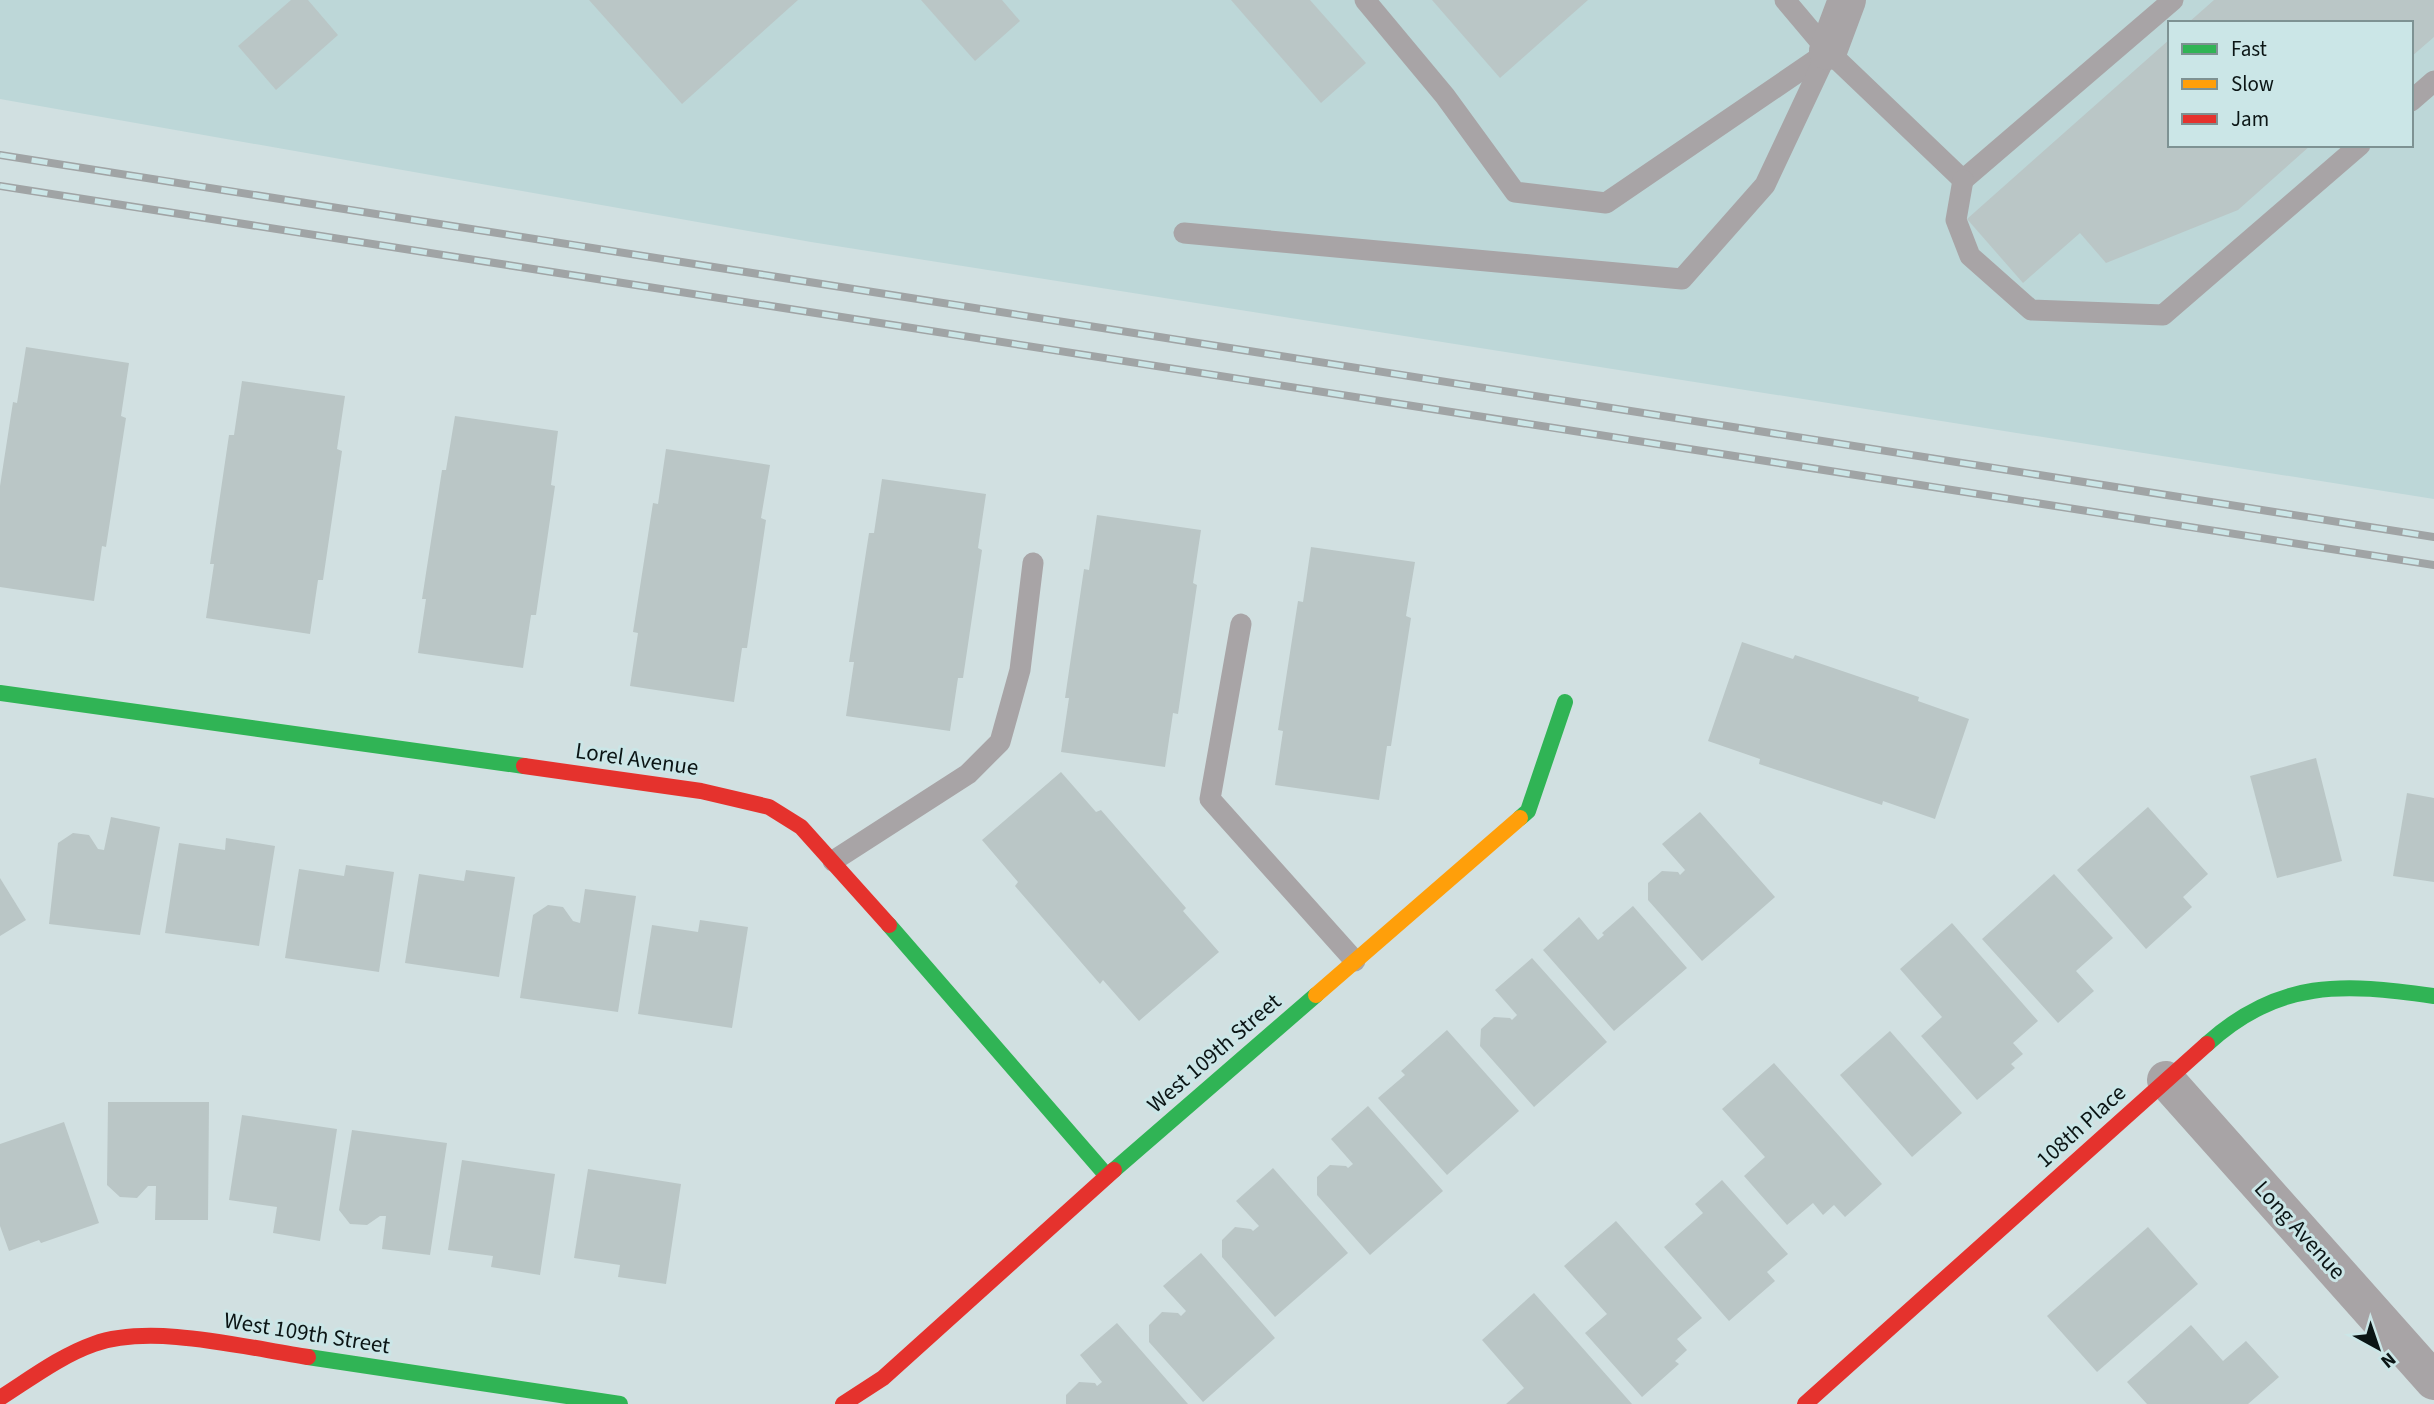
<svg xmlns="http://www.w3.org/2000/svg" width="2434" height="1404" font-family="'Source Sans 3',sans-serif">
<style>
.built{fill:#bdd7d8;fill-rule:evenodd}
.building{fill:#bac6c6}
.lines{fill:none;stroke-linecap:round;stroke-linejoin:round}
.lane{stroke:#a8a4a6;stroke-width:21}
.street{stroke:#a8a4a6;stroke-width:38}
.fast{stroke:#30b455;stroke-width:16}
.slow{stroke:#ff9f0a;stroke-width:16}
.jam{stroke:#e5322d;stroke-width:16}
.rail-casing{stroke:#a0a4a5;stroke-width:8}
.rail{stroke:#cbe6e7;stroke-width:5;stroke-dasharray:16;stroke-linecap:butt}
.labels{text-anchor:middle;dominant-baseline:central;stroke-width:6;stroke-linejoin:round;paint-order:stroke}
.street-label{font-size:23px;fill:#0b1515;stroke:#cbe6e7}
</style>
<rect width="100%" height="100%" fill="#d1e0e1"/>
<path class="built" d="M0,0H2434V499L811,242L0,99ZM2170,23H2411V145H2170Z"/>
<g class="building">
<polygon points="291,0 308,0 338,35 276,90 238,46"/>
<polygon points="589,0 798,0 682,104"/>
<polygon points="921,0 1002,0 1020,21 975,61"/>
<polygon points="1231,0 1310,0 1366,63 1321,103"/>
<polygon points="1432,0 1588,0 1500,78"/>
<polygon points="2214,0 2434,0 2434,37 2411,57 2411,23 2188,23"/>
<polygon points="2170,39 2170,145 2311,145 2238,210 2106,263 2080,233 2023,283 1967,219"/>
<polygon points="26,347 129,363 121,416 126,418 106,547 102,546 94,601 0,587 0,486 13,402 17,403"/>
<polygon points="242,381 345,396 337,449 342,451 323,580 318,580 310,634 206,618 214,564 210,564 229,435 234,435"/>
<polygon points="455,416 558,431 551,485 555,486 536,615 531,615 523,668 418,653 426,599 422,599 442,470 446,470"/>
<polygon points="666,449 770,465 761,518 766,520 747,648 742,648 734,702 630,686 638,633 633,632 653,503 658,504"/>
<polygon points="882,479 986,494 978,548 982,550 963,678 958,678 950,731 846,716 854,662 849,662 869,533 874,533"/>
<polygon points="1097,515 1201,530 1193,583 1197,585 1178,714 1173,713 1165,767 1061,752 1069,698 1065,698 1084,569 1089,570"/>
<polygon points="1311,547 1415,562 1406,616 1411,618 1391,746 1387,746 1379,800 1275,785 1283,731 1278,730 1298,601 1303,602"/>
<polygon points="1742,642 1793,659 1795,655 1919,697 1918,701 1969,719 1935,819 1883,801 1882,805 1759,764 1760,759 1708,741"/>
<polygon points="2316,758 2342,861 2277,878 2250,776"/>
<polygon points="1061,772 1096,812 1101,810 1186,908 1183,911 1219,952 1139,1021 1103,980 1100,984 1015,886 1018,882 982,840"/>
<polygon points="2407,793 2434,798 2434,882 2393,876"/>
<polygon points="2148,807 2208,874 2183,897 2192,907 2146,949 2077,870"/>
<polygon points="1700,812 1775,897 1702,961 1648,900 1648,883 1662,871 1678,872 1680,875 1685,870 1662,844"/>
<polygon points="111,817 160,827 140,935 49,924 58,843 73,833 89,835 98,849 104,850"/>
<polygon points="226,838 275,846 259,946 165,933 179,843 225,850"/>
<polygon points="346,865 394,872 379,972 285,958 299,869 344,876"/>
<polygon points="466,870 515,877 499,977 405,963 419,874 464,881"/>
<polygon points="2054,874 2113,938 2076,971 2094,991 2058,1023 1982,939"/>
<polygon points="0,878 26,920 0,936"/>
<polygon points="585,889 636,896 618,1012 520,998 533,915 548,905 563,907 573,921 580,923"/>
<polygon points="1633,906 1687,968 1614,1031 1543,950 1579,917 1598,940 1604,935 1602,933"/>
<polygon points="700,920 748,927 732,1028 638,1014 652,925 698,932"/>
<polygon points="1952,923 2038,1021 2013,1043 2023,1054 2011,1064 2015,1068 1977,1100 1921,1036 1942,1017 1900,969"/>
<polygon points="1532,958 1607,1042 1534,1107 1480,1046 1481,1029 1494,1017 1510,1018 1512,1020 1517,1015 1495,990"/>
<polygon points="1447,1030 1519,1111 1447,1175 1378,1098 1405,1075 1401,1071"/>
<polygon points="1890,1031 1962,1113 1912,1157 1840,1075"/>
<polygon points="1774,1063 1882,1184 1845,1217 1834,1205 1823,1215 1813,1203 1787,1225 1744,1176 1765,1157 1722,1109"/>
<polygon points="108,1102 209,1102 208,1220 155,1220 156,1186 148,1186 137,1198 120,1197 107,1185"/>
<polygon points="1368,1106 1443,1191 1370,1255 1317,1195 1317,1177 1330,1165 1346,1166 1348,1168 1353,1164 1331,1139"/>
<polygon points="242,1115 337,1129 320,1241 273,1233 277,1207 229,1200"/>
<polygon points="64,1122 99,1223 41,1243 39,1240 9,1251 0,1226 0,1144"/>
<polygon points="352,1130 447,1143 430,1255 382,1249 386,1216 380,1216 367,1225 350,1224 339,1210"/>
<polygon points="462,1160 555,1174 540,1275 491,1267 493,1256 448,1250"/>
<polygon points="1273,1168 1348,1253 1275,1317 1222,1257 1222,1240 1235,1227 1251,1229 1253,1231 1259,1226 1236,1201"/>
<polygon points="588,1169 681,1184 666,1284 618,1277 620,1265 574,1258"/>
<polygon points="1722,1180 1788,1254 1767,1272 1775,1281 1729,1321 1664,1247 1703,1213 1695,1204"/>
<polygon points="1616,1221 1702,1318 1677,1339 1687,1350 1675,1361 1679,1364 1642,1397 1585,1333 1607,1314 1564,1266"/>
<polygon points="2148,1227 2198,1284 2097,1372 2047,1316"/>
<polygon points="1201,1253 1275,1338 1203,1402 1149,1342 1149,1325 1162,1312 1178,1313 1181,1316 1186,1311 1163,1286"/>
<polygon points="1534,1293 1632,1404 1506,1404 1524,1388 1482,1340"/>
<polygon points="1117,1323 1188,1404 1066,1404 1066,1395 1079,1382 1095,1383 1097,1386 1102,1382 1080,1355"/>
<polygon points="2191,1325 2223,1361 2246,1341 2279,1377 2248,1404 2147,1404 2127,1382"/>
</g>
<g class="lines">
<g class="lane">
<polyline points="1365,0 1445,96 1515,192 1606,203 1826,53"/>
<polyline points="1785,0 1828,51 1963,180 2173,0"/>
<polyline points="2411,101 2434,81"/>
<polyline points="1963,180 1956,220 1970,256 2031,310 2163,315 2360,145"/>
<polyline points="1184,233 1682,279 1765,185 1828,51"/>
<polyline points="1241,624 1210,799 1355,961"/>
<polyline points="833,861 968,774 1000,742 1020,670 1033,563"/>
</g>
<g class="street">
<polyline points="1828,51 1847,0"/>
<polyline points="2166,1080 2434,1381"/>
</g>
<g class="fast">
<polyline points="0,693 524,766"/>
<polyline points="1520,818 1528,811 1565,702"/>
<polyline points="889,925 1107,1176"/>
<path d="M2207,1044C2279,979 2343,983 2434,996"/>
<polyline points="1114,1170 1316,995"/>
<polyline points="308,1357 620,1404"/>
</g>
<polyline class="slow" points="1316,995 1520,818"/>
<g class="jam">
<polyline points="524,766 701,791 769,807 801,827 889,925"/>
<path d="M0,1398C30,1379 60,1356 94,1344C152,1323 247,1348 308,1357"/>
<polyline points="843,1404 883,1378 1114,1170"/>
<polyline points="1805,1404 2207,1044"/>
</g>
<defs>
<g id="rail">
<polyline points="0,155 2434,537"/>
<polyline points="0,186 2434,565"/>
</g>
</defs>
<use href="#rail" class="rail-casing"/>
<use href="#rail" class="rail"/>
</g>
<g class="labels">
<g class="street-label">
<text transform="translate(637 759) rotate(8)">Lorel Avenue</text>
<text transform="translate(1214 1053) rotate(-41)">West 109th Street</text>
<text transform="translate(2081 1126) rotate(-42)">108th Place</text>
<text transform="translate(2300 1230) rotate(48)">Long Avenue</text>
<text transform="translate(307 1333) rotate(9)">West 109th Street</text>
</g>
</g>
<rect x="2168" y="21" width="245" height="126" fill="#cbe6e7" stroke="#7e9293" stroke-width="2"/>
<rect x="2182" y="44" width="35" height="10" fill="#30b455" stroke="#7e9293" stroke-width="2"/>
<text x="2231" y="56" font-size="21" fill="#0b1515">Fast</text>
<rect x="2182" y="79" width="35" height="10" fill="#ff9f0a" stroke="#7e9293" stroke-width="2"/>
<text x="2231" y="91" font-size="21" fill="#0b1515">Slow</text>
<rect x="2182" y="114" width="35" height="10" fill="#e5322d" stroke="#7e9293" stroke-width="2"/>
<text x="2231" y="126" font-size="21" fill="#0b1515">Jam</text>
<g transform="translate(2378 1348) rotate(140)" stroke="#cbe6e7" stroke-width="5" paint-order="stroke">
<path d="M0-5L12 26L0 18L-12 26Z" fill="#0b1515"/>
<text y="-10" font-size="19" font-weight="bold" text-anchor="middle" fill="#0b1515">N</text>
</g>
</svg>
